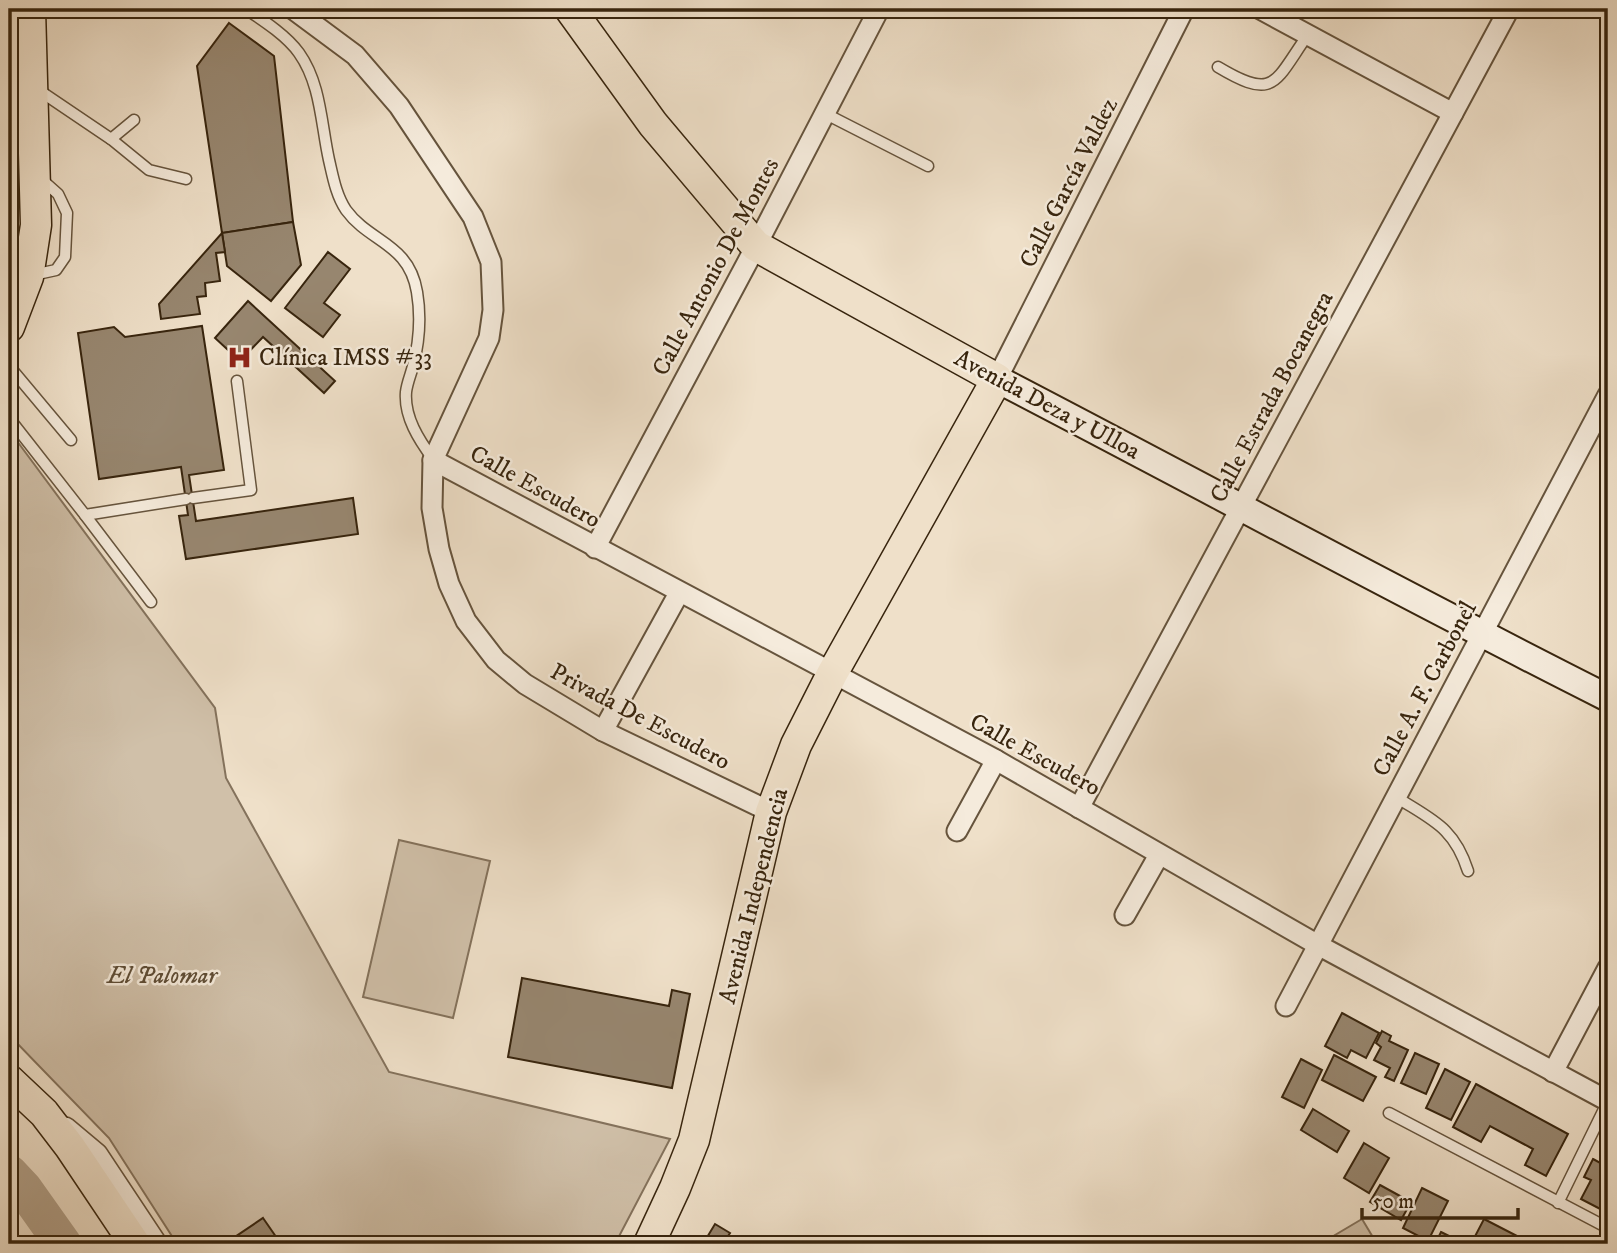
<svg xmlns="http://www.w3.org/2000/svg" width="1617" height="1253" font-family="'IM FELL DW Pica',serif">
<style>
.green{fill:#d0c0a9;stroke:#84725c;stroke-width:2}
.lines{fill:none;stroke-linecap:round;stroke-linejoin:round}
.river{stroke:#b1a089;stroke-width:37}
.building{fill:#97866f;stroke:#38250e;stroke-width:2}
.service-casing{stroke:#66543d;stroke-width:13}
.minor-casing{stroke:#66543d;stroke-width:23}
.tertiary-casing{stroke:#66543d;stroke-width:26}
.secondary-casing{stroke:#38250e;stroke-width:30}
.primary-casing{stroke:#38250e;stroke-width:33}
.service{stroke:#f5ebdc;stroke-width:10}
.minor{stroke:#f5ebdc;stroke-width:19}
.tertiary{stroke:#f5ebdc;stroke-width:23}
.secondary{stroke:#f5ebdc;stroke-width:26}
.primary{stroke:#efe0c9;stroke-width:30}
.labels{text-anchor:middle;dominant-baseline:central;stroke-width:5;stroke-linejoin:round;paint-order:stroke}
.street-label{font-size:24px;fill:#38250e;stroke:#f5ebdc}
.poi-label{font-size:24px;fill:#38250e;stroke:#f5ebdc;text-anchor:start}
.park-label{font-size:24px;font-style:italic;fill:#5e4c35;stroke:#f5ebdc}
</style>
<rect width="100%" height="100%" fill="#efe0c9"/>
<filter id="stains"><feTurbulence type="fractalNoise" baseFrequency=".00286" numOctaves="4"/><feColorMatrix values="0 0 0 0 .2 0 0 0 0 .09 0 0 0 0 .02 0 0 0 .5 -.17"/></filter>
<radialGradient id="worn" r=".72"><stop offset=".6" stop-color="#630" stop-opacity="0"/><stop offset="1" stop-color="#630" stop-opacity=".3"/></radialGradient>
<g class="green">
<polygon points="14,437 215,708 226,778 389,1072 670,1139 615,1244 177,1244 109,1138 11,1037 9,1028 9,441"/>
<polygon points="399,840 490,861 453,1018 363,997"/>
<polygon points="1362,1219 1377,1244 1320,1244"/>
</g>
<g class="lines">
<polyline class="river" points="9,1173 24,1189 63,1244"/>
</g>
<g class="building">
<polygon points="229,23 274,56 293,222 222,233 197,66"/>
<polygon points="293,222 301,265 271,301 227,266 222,233"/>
<polygon points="222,233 225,252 216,253 220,281 205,283 206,296 197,297 200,314 161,319 159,304"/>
<polygon points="328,252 350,269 324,303 340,315 323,337 285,308"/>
<polygon points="248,301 335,381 324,393 263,337 240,361 215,338"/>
<polygon points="202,326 224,470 189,475 196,521 353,498 358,534 186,559 179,516 188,515 181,467 99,479 78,333 114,327 125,337"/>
<polygon points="522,978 669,1006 672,990 690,994 672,1088 508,1057"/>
<polygon points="1342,1013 1379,1033 1366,1058 1351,1050 1347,1058 1325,1046"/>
<polygon points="1382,1031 1391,1036 1389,1041 1408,1050 1394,1081 1385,1077 1390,1068 1374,1060 1381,1047 1376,1043"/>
<polygon points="1415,1053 1439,1064 1426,1094 1401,1083"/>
<polygon points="1334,1055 1376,1077 1363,1101 1322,1080"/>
<polygon points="1301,1059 1322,1070 1304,1108 1282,1097"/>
<polygon points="1445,1069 1470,1082 1451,1120 1426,1108"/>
<polygon points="1476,1084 1568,1134 1546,1176 1525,1165 1533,1149 1490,1126 1481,1142 1453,1127"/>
<polygon points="1313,1109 1349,1131 1337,1152 1301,1130"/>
<polygon points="1364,1143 1389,1158 1369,1193 1344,1178"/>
<polygon points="1593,1159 1608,1167 1608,1213 1581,1199 1591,1180 1584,1177"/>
<polygon points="1380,1185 1411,1202 1401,1220 1370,1202"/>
<polygon points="1422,1188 1448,1201 1428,1241 1403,1228"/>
<polygon points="263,1218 281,1244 227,1244 226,1243"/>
<polygon points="1484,1219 1519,1237 1516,1244 1471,1244"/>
<polygon points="715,1224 730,1233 723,1244 703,1244"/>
<polygon points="1441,1232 1465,1244 1435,1244"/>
</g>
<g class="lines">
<defs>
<g id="service">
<path d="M246,9C264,21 287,36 299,53C321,84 321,124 329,160C333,177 336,195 346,210C370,243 409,243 417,292C421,316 419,343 413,366C411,374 407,383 406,392C404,417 419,440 433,459"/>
<path d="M1218,67C1275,101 1274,83 1307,36"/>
<polyline points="37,89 111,139 149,170 186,179"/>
<polyline points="824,113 928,166"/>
<polyline points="111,139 134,120"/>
<polyline points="33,275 56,270 65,257 67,213 58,194 40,178"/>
<polyline points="9,366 71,440"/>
<polyline points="9,418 85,515 186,499"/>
<polyline points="193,498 251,490 237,381"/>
<polyline points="85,515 151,602"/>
<path d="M1396,797C1432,820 1454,827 1468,871"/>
<polyline points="1389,1113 1608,1228"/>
<polyline points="1558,1203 1608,1101"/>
</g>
<g id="minor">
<polyline points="293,9 355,55 399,106 473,217 491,262 493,310 489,338 433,460 432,508 439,549 449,584 466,621 496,660 525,684 603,731 771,812"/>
<polyline points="1260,9 1453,113"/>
<polyline points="997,379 1184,9"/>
<polyline points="433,460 996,760 1318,945 1608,1101"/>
<polyline points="595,548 756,246 879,9"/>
<polyline points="603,731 679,593"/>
<polyline points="1079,808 1509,9"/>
<polyline points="957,831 996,760"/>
<polyline points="1125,915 1159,855"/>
<polyline points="1286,1006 1608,395"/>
<polyline points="1553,1072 1608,968"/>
</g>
<polyline id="tertiary" points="65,1129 96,1155 155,1244"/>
<path id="secondary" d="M997,379C1201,485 1403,595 1608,698"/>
<g id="primary">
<polyline points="570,9 653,124 756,246 997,379 832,674 796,745 771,812 694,1140 675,1188 649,1244"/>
<polyline points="9,327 28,277 36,225 30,9"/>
<polyline points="9,1080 44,1113 70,1147 135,1244"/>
</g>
</defs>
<use href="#service" class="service-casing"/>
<use href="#minor" class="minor-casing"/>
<use href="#tertiary" class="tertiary-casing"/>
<use href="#secondary" class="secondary-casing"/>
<use href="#primary" class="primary-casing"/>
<use href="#service" class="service"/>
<use href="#minor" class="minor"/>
<use href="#tertiary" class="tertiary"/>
<use href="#secondary" class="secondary"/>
<use href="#primary" class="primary"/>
</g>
<defs>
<symbol id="hospital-bare" viewBox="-9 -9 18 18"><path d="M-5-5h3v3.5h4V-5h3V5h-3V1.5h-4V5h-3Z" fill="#8f2418" stroke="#f5ebdc" stroke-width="2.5" paint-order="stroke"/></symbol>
</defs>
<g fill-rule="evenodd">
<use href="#hospital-bare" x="222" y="340" width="35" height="35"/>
</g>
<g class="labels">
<g class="street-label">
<text transform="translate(1069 183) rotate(-63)">Calle García Valdez</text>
<text transform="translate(716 267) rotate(-62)">Calle Antonio De Montes</text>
<text transform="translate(1272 397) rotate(-62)">Calle Estrada Bocanegra</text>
<text transform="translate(1047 405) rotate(28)">Avenida Deza y Ulloa</text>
<text transform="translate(535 487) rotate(29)">Calle Escudero</text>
<text transform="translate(1425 689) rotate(-62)">Calle A. F. Carbonel</text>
<text transform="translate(640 717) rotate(28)">Privada De Escudero</text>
<text transform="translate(1035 755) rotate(29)">Calle Escudero</text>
<text transform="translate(754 896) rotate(-76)">Avenida Independencia</text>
</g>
<g class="poi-label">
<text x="259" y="358">Clínica IMSS #33</text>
</g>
<g class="park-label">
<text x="162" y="976">El Palomar</text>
</g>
</g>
<rect width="1617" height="1253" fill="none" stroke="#efe0c9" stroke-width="35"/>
<rect x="10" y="10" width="1596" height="1232" fill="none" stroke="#38250e" stroke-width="3.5"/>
<rect x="18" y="18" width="1582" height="1218" fill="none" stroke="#38250e" stroke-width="2"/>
<path d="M1362 1208v10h156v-10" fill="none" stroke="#38250e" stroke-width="3.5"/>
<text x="1372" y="1208" font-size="21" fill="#38250e" stroke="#f5ebdc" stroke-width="5" paint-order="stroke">50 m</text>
<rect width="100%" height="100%" filter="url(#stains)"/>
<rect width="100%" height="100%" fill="url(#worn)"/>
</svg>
